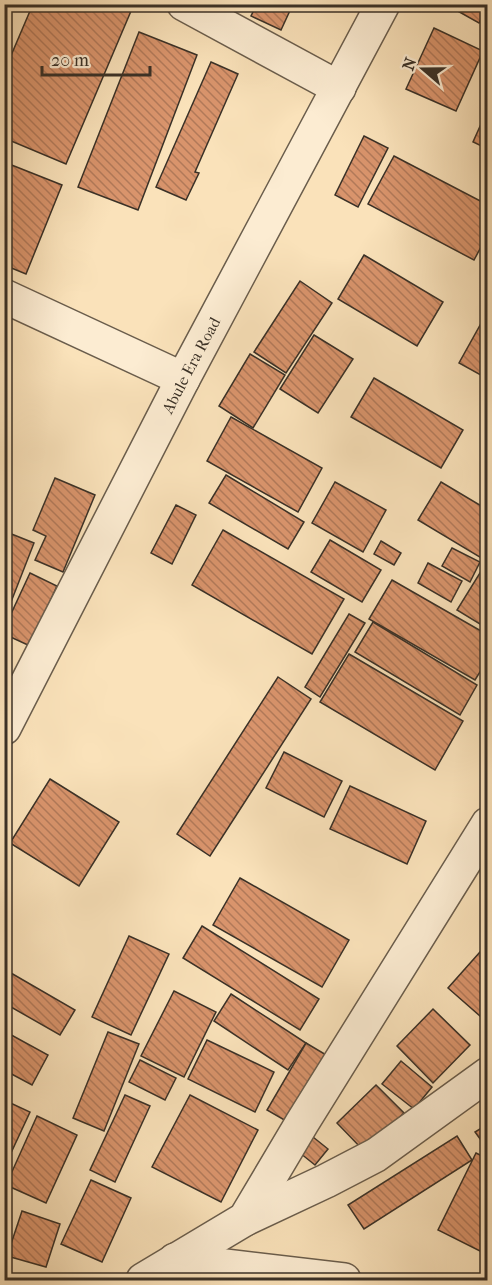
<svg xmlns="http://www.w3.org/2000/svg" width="492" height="1285" font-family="'IM FELL French Canon',serif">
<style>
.building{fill:url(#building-back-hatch);stroke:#3a3127;stroke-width:1.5}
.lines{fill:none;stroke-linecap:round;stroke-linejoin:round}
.minor-casing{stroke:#6a5d4c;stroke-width:36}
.minor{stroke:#fcecd2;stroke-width:33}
.labels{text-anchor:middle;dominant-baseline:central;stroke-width:4.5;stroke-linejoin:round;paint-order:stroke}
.street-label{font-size:16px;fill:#3a3127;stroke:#fcecd2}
</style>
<defs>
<pattern id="building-back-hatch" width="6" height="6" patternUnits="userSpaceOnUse" patternTransform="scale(1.5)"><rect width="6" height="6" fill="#d9946c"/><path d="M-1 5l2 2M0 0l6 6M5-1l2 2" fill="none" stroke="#b17959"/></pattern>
</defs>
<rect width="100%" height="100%" fill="#fae2ba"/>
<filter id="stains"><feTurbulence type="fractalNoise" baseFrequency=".00333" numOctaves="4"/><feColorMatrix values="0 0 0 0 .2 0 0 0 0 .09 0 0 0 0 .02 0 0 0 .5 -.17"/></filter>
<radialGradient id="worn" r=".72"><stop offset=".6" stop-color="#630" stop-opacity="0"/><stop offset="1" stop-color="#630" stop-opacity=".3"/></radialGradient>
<g class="building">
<polygon points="33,4 134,4 66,164 4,138 4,72"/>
<polygon points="257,4 293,4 281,30 251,16"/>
<polygon points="445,4 488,4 488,7 479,23"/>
<polygon points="434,28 483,51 456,111 406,89"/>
<polygon points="139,32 197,55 138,210 78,187"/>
<polygon points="211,62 238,74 195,172 199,173 186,200 156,187"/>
<polygon points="486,113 488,114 488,149 473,142"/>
<polygon points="364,136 388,148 358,207 335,195"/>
<polygon points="394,156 488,205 488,234 474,260 368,204"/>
<polygon points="4,162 62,185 26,274 4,265"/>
<polygon points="364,255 443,302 417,346 338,299"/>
<polygon points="300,281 332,303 286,373 254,352"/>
<polygon points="488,311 488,379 459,363"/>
<polygon points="314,335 353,359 318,413 280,389"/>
<polygon points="250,354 285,375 253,428 219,406"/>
<polygon points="374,378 463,430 441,468 351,417"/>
<polygon points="231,417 322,468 298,512 207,461"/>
<polygon points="226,475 304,522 288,549 209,503"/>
<polygon points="55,478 95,495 63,572 35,560 46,536 33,530"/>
<polygon points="335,482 386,510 363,552 312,523"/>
<polygon points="441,482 488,510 488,562 418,520"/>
<polygon points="176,505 196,515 172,564 151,553"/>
<polygon points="223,530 344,599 312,654 192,585"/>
<polygon points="4,531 34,543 4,620"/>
<polygon points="330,540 381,570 362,602 311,572"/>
<polygon points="381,541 401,553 394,565 374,554"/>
<polygon points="452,548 480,562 470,582 442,566"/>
<polygon points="428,563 462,581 451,602 418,583"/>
<polygon points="483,568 488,571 488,629 457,610"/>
<polygon points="30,573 57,586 30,646 4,634 4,629"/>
<polygon points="392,580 488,635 488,659 475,680 369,619"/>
<polygon points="349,614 365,623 320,697 305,687"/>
<polygon points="373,622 477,685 460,715 355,652"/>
<polygon points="349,654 463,721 435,770 320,702"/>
<polygon points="278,677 311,699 210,856 177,834"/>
<polygon points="284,752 342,781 324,817 266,788"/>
<polygon points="50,779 119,822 79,886 10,843"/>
<polygon points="350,786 426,821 407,864 330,829"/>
<polygon points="240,878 349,940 322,987 213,925"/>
<polygon points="202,926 319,999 300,1030 183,958"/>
<polygon points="129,936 169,954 131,1035 92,1017"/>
<polygon points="488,943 488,1023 448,988"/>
<polygon points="4,969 75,1010 60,1035 4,1003"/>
<polygon points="174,991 216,1012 184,1077 141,1056"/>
<polygon points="231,994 306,1043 288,1070 214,1021"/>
<polygon points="433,1009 470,1045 433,1083 397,1046"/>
<polygon points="4,1031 48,1055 32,1085 4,1070"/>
<polygon points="108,1032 139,1044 104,1131 73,1118"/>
<polygon points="207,1040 274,1072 255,1112 188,1079"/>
<polygon points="306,1043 333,1059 293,1125 267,1110"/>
<polygon points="140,1060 176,1078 165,1100 129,1082"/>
<polygon points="401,1061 432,1087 414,1109 382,1084"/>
<polygon points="376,1085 404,1113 364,1151 337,1123"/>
<polygon points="125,1095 150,1106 115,1182 90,1170"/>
<polygon points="190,1095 258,1130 221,1202 152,1167"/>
<polygon points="4,1100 30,1112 4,1168"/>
<polygon points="37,1116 77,1135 46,1203 6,1185"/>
<polygon points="488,1124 488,1150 475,1132"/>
<polygon points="457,1136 472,1160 364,1229 348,1205"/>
<polygon points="313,1137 328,1149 315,1165 300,1153"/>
<polygon points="476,1153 488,1159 488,1255 438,1230"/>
<polygon points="91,1180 131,1198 102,1262 61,1244"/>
<polygon points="22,1211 60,1224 46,1267 7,1256"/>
</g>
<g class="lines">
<defs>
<g id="minor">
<polyline points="184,4 339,88"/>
<polyline points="4,296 183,379"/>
<path id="s1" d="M4,728L183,379L383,4"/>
<polyline points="245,1219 326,1181 376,1155 488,1074"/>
<polyline points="175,1260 344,1280"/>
<polyline points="143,1280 245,1219 302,1123 488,824"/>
</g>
</defs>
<use href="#minor" class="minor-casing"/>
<use href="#minor" class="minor"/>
</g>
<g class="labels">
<g class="street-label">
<text stroke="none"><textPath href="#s1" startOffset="408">Abule Era Road</textPath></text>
</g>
</g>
<rect width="492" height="1285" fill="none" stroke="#fae2ba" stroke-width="24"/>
<rect x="6" y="6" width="480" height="1273" fill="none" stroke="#3a3127" stroke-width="3"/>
<rect x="12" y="12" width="468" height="1261" fill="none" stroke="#3a3127" stroke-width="1.5"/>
<g transform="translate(423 69) rotate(290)" stroke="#fcecd2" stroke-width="4.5" paint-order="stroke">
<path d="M0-4.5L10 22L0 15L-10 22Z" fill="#3a3127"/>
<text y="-9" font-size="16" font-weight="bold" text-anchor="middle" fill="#3a3127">N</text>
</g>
<path d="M42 66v9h108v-9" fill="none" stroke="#3a3127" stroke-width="3"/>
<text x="51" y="66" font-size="18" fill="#3a3127" stroke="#fcecd2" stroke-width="4.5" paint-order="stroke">20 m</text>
<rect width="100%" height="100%" filter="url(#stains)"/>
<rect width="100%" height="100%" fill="url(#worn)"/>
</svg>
